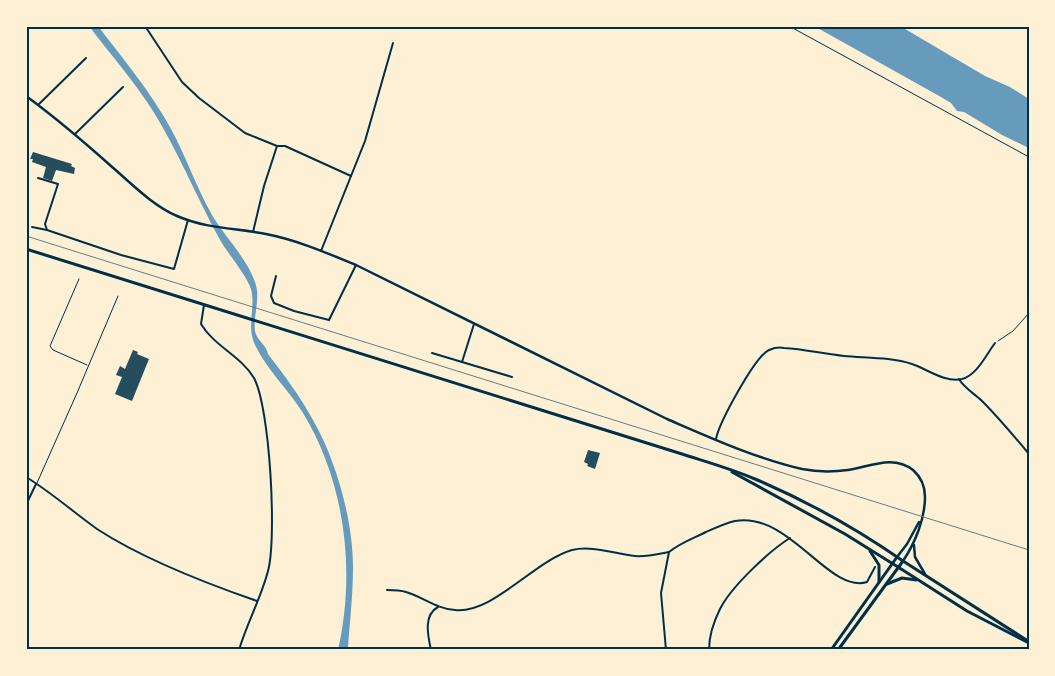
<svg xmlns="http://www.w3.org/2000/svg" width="1055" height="676" font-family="Cabin,sans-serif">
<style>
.water{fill:#669bbc}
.building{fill:#264d5e}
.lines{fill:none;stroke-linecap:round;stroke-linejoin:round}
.path{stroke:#003049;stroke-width:1}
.service{stroke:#003049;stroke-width:1}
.minor{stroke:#003049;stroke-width:2}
.tertiary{stroke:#003049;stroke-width:2.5}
.secondary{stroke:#003049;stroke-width:3}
.primary{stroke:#003049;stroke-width:3}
.rail{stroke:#657d81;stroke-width:1}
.neatline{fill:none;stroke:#003049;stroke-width:2}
</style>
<rect width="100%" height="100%" fill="#fdf0d5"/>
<g class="water">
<path d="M89,26H98C123,59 151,92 171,129C186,156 196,187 212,215C225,237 246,257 255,282C261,298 253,315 255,331C257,341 266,344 268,354C284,375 300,396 313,420C336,460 353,520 353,567C353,594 350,620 348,647L351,648V650H338C356,571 345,482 303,413C288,389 267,370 255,345C246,326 256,308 251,289C246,274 227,253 219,238C196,196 178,151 153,111C134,81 110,54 89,26Z"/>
<polygon points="814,26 900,26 985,76 1010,87 1029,99 1029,148 1002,135 964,112 957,111 951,103 941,97"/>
</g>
<g class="building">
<polygon points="33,152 72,164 71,166 75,168 74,174 56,170 52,181 43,178 46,167 32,162 33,159 30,159"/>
<polygon points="133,350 138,352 137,354 149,359 132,401 115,394 122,377 116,375 120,366 125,369"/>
<polygon points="588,450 600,453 595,469 587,466 588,464 584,462"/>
</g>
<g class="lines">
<g class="path">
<polyline points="789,26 1029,157"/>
<polyline points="998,341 1013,331 1029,313"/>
</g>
<g class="service">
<polyline points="79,279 50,346 53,350 87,365"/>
<polyline points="37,483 77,393 118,296"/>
</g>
<g class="minor">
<polyline points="145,26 182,82 199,98 245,133 277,146 264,186 253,232"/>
<polyline points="38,105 86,58"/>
<polyline points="75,134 123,87"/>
<polyline points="277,146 285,146 351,176"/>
<polyline points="38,178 58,184 45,224 47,230 121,255 174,269 188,220"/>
<polyline points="32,227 47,230"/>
<polyline points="321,251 365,141 393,43"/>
<polyline points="276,276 271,296 274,303 294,311 329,320 356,265"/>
<path d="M204,305L201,324C214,346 241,356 254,378C270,408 277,538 268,571C261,598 247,623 239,650"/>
<polyline points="432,353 462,362 474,324"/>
<polyline points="462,362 512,377"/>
<path d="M959,379C964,388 975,394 982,401C999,418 1014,436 1029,454"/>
<path d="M716,439C719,423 755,356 769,350C774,348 779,347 784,348C804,349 824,354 844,356C866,358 891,357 912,364C927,369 945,383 962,379C977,375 986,355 995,343"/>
<path d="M26,477C51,492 73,512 97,529C143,559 205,583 257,601"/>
<polyline points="26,505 36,484"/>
<path d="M387,590C393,590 400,590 406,592C423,597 437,609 455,610C493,614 534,561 572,550C592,545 615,554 635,556C647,557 658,554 669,552"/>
<path d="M431,650C428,636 423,615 438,607"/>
<path d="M666,650L661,593L669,552C680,543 694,538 706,532C715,528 726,523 735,521C789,511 829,594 867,582L875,567"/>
<path d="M709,650C709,637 714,621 720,609C731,587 769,551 790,538"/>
</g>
<g class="tertiary">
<path d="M26,96C56,118 83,141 111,166C132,184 152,205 177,216C207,229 236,228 266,234C297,240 327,253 356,265L667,419C711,438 755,458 802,469C817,472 833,472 848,470C869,467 893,454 913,470C921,477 925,486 925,497C925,519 915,543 903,561"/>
<polyline points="914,545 915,557 925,574"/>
<polyline points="897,557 907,544 919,522"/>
</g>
<g class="secondary">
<polyline points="903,561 1028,641"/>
<polyline points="898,567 967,611 1029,643"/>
<polyline points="887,584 902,578 916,580"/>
</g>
<g class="primary">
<path d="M26,249L682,454C707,462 732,469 755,479C807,501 857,529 903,561L838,650"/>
<polyline points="732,472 845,534 898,567"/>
<polyline points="870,551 879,565 879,582"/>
<polyline points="831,650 897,557"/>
</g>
<polyline class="rail" points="26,236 1029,550"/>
</g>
<rect width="1055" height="676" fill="none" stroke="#fdf0d5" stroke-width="55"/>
<rect x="28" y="28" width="1000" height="620" class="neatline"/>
</svg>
